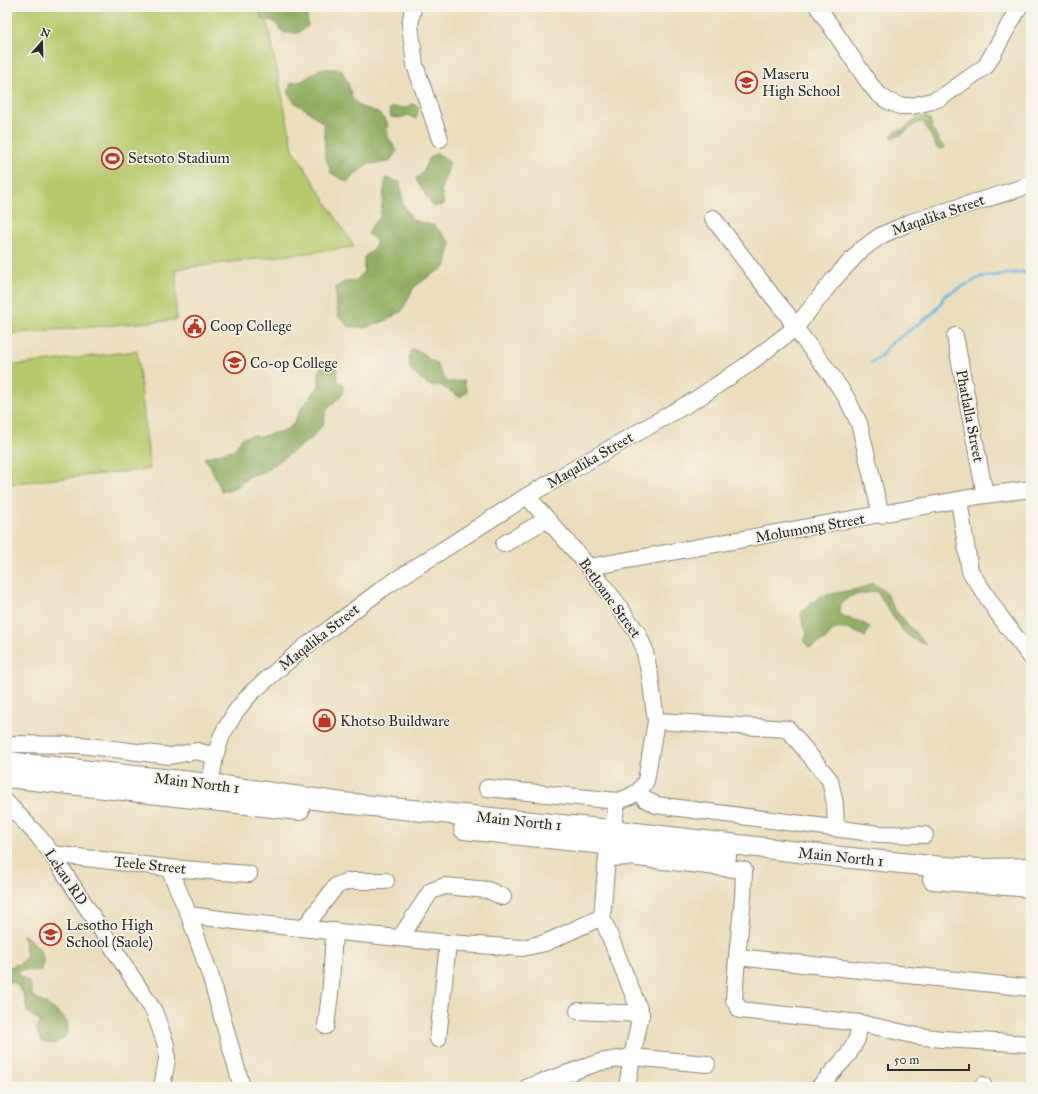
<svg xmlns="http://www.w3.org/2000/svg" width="1038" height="1094" font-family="'IM FELL Great Primer',serif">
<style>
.green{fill:#b6ca6d;stroke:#707a4c}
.forest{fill:#90ae60;stroke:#5e6c46}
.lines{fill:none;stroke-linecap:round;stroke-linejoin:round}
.stream{stroke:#65b8e1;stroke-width:3}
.minor-casing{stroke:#8c8473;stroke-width:18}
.major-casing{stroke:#8c8473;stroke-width:22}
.minor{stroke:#fff;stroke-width:16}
.major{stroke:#fff;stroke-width:20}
.labels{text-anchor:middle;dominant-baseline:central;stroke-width:3.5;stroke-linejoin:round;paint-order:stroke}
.poi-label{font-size:15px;fill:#2b2b2b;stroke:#f7f3e8;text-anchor:start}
.street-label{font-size:15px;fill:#2b2b2b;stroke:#f7f3e8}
</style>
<rect width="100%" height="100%" fill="#f7f3e8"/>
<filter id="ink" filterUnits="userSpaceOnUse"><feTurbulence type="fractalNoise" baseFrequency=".025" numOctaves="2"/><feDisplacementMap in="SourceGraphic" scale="8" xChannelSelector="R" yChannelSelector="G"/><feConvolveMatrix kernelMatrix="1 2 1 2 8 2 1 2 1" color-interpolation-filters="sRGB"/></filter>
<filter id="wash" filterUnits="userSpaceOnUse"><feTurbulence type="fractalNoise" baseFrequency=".012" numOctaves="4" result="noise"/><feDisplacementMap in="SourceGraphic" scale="16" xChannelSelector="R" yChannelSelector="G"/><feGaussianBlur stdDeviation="0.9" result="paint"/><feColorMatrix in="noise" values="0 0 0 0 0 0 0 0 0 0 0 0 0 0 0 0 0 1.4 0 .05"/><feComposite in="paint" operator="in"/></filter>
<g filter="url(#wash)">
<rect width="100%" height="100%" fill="#ecdebb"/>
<g class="green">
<polygon points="7,7 264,7 293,149 354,247 176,269 176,320 7,334"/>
<polygon points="137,351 150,469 7,484 7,366"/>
</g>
<g class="forest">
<path d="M259,7H299L307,13L308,26L298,33H284C276,25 275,18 262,20Z"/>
<polygon points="320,69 341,69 348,83 352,98 361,107 377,112 387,121 388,137 397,151 389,162 367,164 347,182 331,173 325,155 324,124 308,111 294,102 288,93 291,83 302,81"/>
<polygon points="412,104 419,107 416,119 408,115 399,118 391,117 389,110 392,107 406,108"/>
<path d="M920,117H927L930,119C931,127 938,141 944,147L943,149L937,148L924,123L922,122C919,123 915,124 913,126C906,131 900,138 891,137L896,131L901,130L908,126L914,120Z"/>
<polygon points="437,153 450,163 441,189 444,204 433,207 416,179 423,172 428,159"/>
<polygon points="386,178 400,182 403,205 413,220 435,226 451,243 445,267 428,277 414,287 402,311 387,320 365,328 348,326 338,316 336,298 336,287 347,281 357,280 364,271 364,257 372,251 377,241 368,234 372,225 380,218"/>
<path d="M412,349L422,352L428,359L436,363L446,382L464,381L467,392L460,397L440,385L431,386C417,375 403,372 412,349Z"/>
<polygon points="329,361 334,362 337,370 337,381 344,385 343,393 326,411 323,424 312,438 265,471 248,477 238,486 222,492 210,465 204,458 235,449 242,438 253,435 260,437 285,430 293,425 300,410 315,392 319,385 319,373 322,365"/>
<path d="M872,583C890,592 887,600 898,613C907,624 916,634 926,644C900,640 891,609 876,591L851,596L841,603L838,613L847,618L858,621L870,627L865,637C854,630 847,628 834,629L825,640L809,647L804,642L807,633L803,625L801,613L810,604L821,596L863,588Z"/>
<path d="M23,934C36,945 49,953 40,971L17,970L21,977L30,983L32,995C41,1002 67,1014 68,1026C68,1029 67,1033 66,1036L55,1044L42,1042L36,1029L41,1022L27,1012C26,998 24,991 13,982H7V968L21,963L27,956Z"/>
</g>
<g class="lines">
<polyline class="stream" points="871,363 881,356 888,346 932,314 940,305 944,296 981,277 1024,272 1031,277"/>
</g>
</g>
<g filter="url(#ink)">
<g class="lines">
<defs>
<g id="minor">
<polyline points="413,7 410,25 415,65 440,139"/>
<polyline points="818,7 869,83 878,94 888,101 900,106 912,106 932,101 942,97 986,66 1019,7"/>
<polyline points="713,218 773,297 787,314 795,328 829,372 846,397 859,423 881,515"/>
<polyline points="955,336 985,495"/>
<polyline points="527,496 589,567 619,606 627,619 637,632 644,648 650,676 656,721 646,781 639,791 629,797 618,801 608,845 602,917 641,1014 632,1057 600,1062 528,1087"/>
<polyline points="959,500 970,571 1001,618 1031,657"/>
<polyline points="504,544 547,519"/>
<polyline points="589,567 985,495 1031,489"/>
<polyline points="656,721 788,729 830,780 835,804 836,828"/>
<polyline points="7,744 81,745 170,756 197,751 215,756"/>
<polyline points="487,788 618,801"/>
<polyline points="639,791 645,799 656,805 879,834 925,835"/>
<polyline points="208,795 215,756 222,735 236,711 251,693 303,648 332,627 382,589 527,496 698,398 747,365 795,328 834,279 861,250 880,236 911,222 1031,185"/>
<polyline points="7,803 38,836 52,854 154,1011 166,1045 167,1059 162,1087"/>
<polyline points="52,854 169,868 249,874"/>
<polyline points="607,858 628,857 744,870 743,898 737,957 734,1000 740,1010 860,1023 917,1036 942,1039 1031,1044"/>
<polyline points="169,868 189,915 211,978 242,1087"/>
<polyline points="189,915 251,923 448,943 522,948 545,943 602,917"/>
<polyline points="304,928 336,886 348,881 386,881"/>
<polyline points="400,938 431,891 445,886 488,890 503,897"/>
<polyline points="737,957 1031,988"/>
<polyline points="578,1011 641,1014"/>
<polyline points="326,1026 331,985 334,931"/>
<polyline points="438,1039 448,943"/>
<polyline points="983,1085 984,1087"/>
<polyline points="627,1087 632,1057 707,1064"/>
<polyline points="819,1087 848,1055 857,1039 860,1023"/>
</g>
<g id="major">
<polyline points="7,762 209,784 343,803 611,830 841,857 942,867 983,869 1031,868"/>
<polyline points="7,777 299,810"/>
<polyline points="464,829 726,857"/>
<polyline points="933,879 1031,887"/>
</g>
</defs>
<use href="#minor" class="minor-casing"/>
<use href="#major" class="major-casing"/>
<use href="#minor" class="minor"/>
<use href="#major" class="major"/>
</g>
</g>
<defs>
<symbol id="school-ring" viewBox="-11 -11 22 22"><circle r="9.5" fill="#f7f3e8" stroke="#c8321e" stroke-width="1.5"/><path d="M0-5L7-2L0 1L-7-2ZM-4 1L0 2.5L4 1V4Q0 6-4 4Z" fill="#c8321e"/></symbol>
<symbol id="stadium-ring" viewBox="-11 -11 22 22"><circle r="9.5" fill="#f7f3e8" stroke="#c8321e" stroke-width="1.5"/><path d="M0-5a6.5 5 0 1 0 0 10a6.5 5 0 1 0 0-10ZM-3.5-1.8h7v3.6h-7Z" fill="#c8321e"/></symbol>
<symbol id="civic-ring" viewBox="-11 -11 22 22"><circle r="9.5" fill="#f7f3e8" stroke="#c8321e" stroke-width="1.5"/><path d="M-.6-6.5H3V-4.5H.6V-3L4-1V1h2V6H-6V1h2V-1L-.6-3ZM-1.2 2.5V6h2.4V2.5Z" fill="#c8321e"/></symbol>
<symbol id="university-ring" viewBox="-11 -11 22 22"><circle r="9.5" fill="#f7f3e8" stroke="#c8321e" stroke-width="1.5"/><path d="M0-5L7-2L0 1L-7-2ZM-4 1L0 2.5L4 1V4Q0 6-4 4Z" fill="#c8321e"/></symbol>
<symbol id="shop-ring" viewBox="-11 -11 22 22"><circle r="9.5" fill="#f7f3e8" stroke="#c8321e" stroke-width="1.5"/><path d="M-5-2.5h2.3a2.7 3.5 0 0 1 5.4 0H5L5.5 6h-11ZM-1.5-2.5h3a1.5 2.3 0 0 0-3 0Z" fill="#c8321e"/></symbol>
</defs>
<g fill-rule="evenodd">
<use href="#school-ring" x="734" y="70" width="25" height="25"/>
<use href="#stadium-ring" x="100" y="146" width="25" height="25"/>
<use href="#civic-ring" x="182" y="314" width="25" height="25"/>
<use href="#university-ring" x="222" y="350" width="25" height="25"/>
<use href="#shop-ring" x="312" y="708" width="25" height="25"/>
<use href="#school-ring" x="38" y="922" width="25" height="25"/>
</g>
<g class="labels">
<g class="poi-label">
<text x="762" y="74">Maseru<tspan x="762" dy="17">High School</tspan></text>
<text x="128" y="158">Setsoto Stadium</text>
<text x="210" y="326">Coop College</text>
<text x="250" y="363">Co-op College</text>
<text x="340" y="721">Khotso Buildware</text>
<text x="66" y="925">Lesotho High<tspan x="66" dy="17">School (Saole)</tspan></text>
</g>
<g class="street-label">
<text transform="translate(938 215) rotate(-19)">Maqalika Street</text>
<text transform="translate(970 416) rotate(79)">Phatlalla Street</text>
<text transform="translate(590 460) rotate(-30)">Maqalika Street</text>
<text transform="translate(810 528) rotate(-10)">Molumong Street</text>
<text transform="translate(610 598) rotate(54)">Betloane Street</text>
<text transform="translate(319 637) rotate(-38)">Maqalika Street</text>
<text transform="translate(197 783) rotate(7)">Main North 1</text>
<text transform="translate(519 821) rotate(6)">Main North 1</text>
<text transform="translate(841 857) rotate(6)">Main North 1</text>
<text transform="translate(150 865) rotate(6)">Teele Street</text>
<text transform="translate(66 877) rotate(56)">Lekau RD</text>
</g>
</g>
<rect width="1038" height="1094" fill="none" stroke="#f7f3e8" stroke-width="24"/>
<g transform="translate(42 42) rotate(20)" stroke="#f7f3e8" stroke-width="3" paint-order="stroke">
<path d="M0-3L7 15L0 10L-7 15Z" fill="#2b2b2b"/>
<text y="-6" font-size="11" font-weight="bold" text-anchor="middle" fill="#2b2b2b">N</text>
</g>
<path d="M888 1064v6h81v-6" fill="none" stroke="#2b2b2b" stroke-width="2"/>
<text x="894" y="1064" font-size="12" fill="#2b2b2b" stroke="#f7f3e8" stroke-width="3" paint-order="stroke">50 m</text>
</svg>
